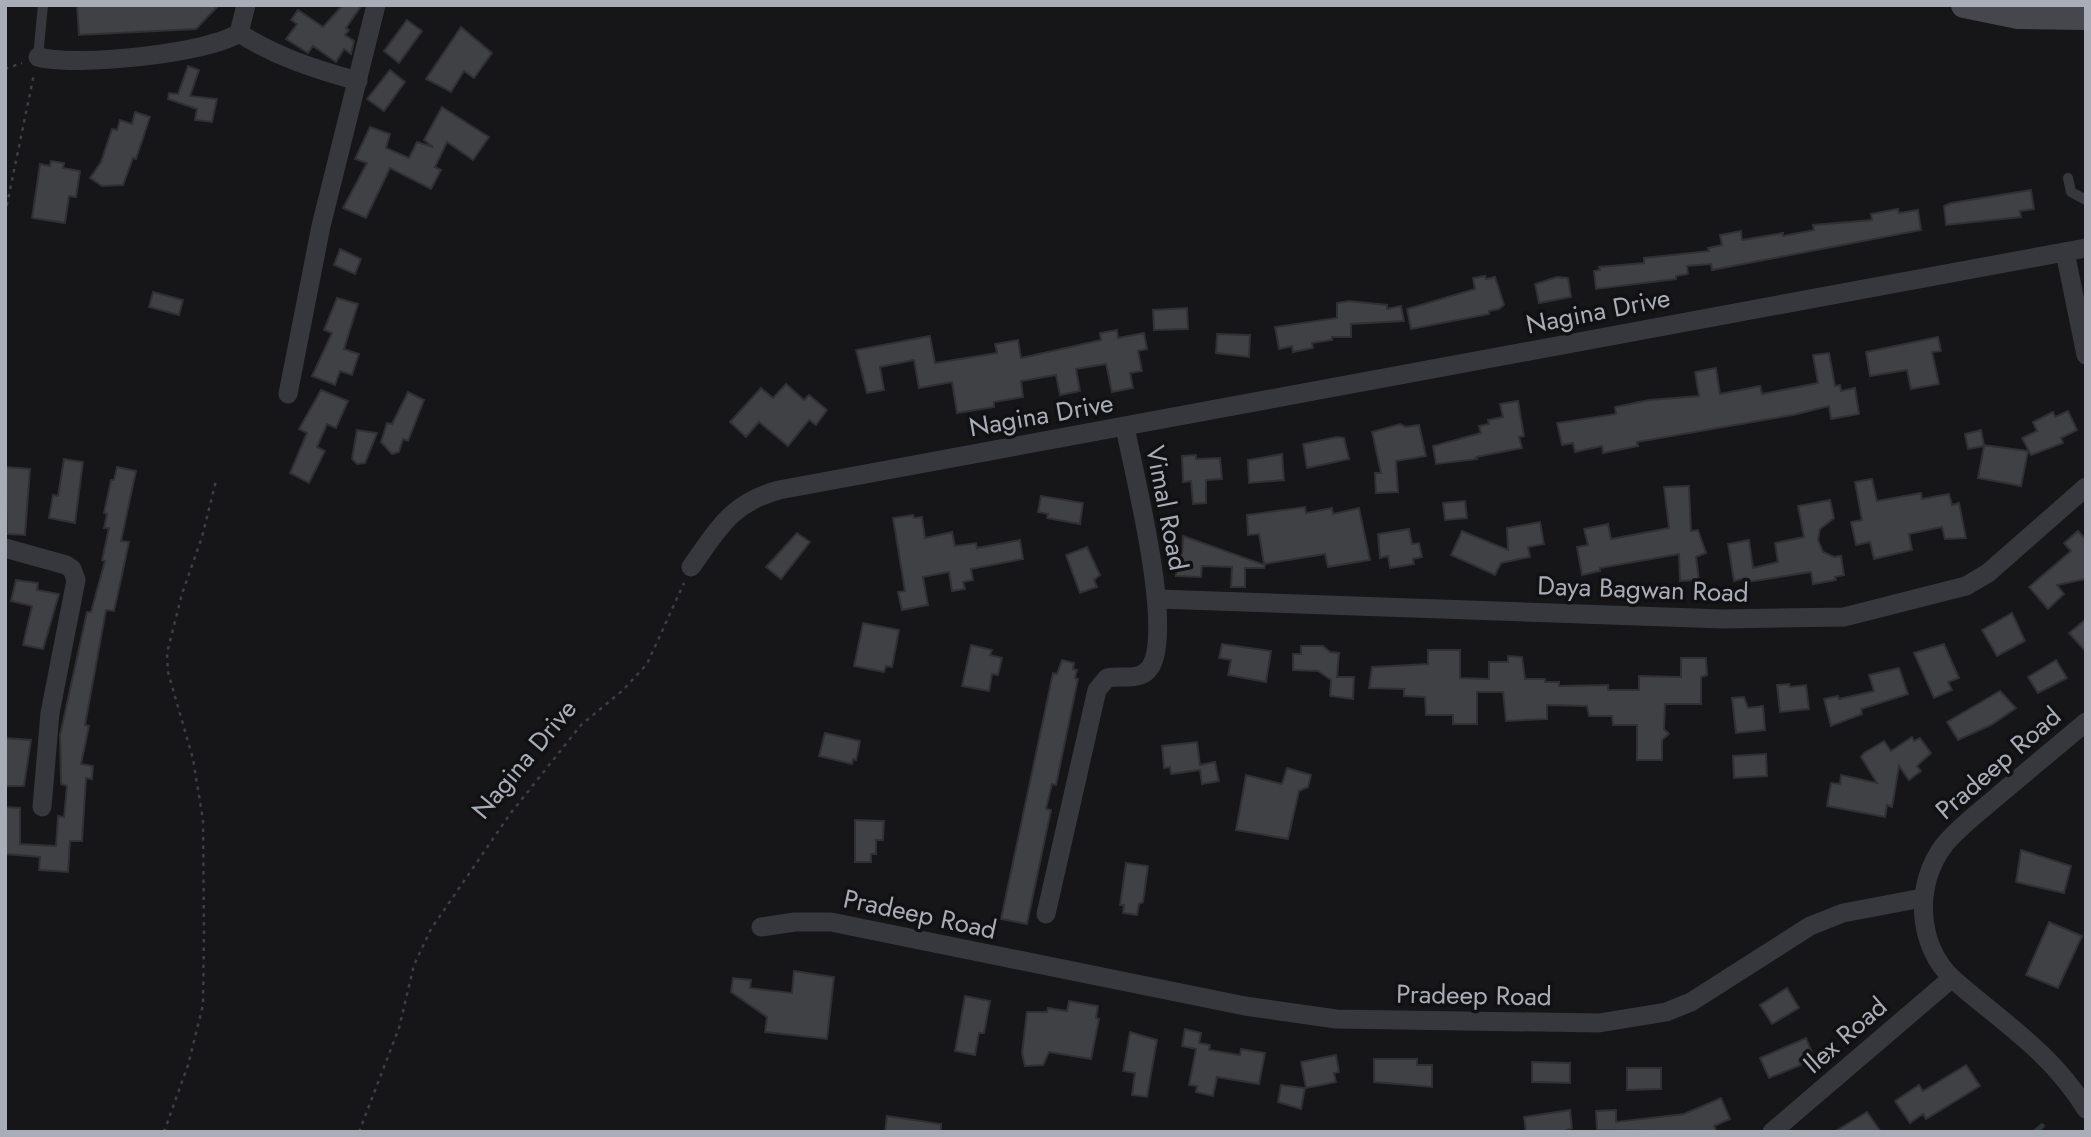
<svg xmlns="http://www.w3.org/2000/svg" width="2091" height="1137" font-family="Jost,sans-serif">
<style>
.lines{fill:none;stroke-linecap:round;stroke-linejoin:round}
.stream{stroke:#2c353c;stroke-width:5}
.building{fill:#404145;stroke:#303034;stroke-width:2}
.path{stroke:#3d3f44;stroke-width:2.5;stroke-dasharray:3.5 5;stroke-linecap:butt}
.lane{stroke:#37383d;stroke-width:10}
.street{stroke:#37383d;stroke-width:19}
.secondary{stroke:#45474d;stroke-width:26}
.labels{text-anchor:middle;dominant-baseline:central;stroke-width:7;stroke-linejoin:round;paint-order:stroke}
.street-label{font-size:26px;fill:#a8adb8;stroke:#111113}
</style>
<rect width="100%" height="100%" fill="#161618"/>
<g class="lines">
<polyline class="stream" points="2035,1132 2042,1126"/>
</g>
<g class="building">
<polygon points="77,5 219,5 196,29 79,35"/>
<polygon points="343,5 362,5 346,28 349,30 345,35 354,41 351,54 344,49 336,62 313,46 308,53 286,39 297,24 291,20 298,10 323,27"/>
<polygon points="407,20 422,31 399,63 384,51"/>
<polygon points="461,27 492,53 474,78 464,71 451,92 426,79"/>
<polygon points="188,66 199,70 190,96 217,99 212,122 195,120 197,109 168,99 169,93 178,94"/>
<polygon points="390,70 405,82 384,111 367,99"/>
<polygon points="442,107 489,137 473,160 447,142 435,167 441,170 431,189 390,168 366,218 343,208 367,163 355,159 370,127 390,134 386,148 409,158 417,142 433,147 424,140"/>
<polygon points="135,112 150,117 136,159 133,158 123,185 102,186 90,178 101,162 112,129 117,130 120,120 132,124"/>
<polygon points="51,161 64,163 63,168 80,171 76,197 69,196 65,223 32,218 40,164 50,166"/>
<polygon points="2031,190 2034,209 2020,211 2021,217 1946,225 1944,206 1951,203"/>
<polygon points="1898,209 1899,213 1918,210 1921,230 1712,270 1711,264 1687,266 1688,274 1676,276 1676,279 1596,289 1594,271 1600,270 1599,267 1644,263 1644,258 1709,251 1708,248 1722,245 1720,235 1741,231 1742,240 1783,233 1783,236 1814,230 1813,225 1872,220 1871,214"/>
<polygon points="340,249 361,259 355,274 334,265"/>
<polygon points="1485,276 1486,279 1495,277 1504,305 1499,309 1489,311 1489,314 1411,329 1407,309 1475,289 1473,278"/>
<polygon points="1557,277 1568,278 1571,297 1539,303 1535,284"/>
<polygon points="153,292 183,300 179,315 149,307"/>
<polygon points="337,298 358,304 344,349 359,354 352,375 340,371 335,385 312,376 332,333 324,330"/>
<polygon points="1349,301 1387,305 1387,309 1401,306 1404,321 1351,324 1351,337 1332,337 1332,340 1312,343 1313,348 1293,352 1292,346 1279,349 1275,327 1337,318 1337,303"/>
<polygon points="1187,308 1188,329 1154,330 1153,310"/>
<polygon points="1117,330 1118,338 1144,333 1147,349 1138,351 1142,371 1130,373 1133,388 1112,392 1106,364 1076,369 1080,391 1060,395 1056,375 1021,381 1023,397 994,402 994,407 957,413 952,382 919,388 914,360 880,367 884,390 867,393 856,350 930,336 935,363 997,353 995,344 1018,340 1021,358 1101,340 1100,333"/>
<polygon points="1217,334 1250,335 1249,357 1216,353"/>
<polygon points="1938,337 1941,351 1932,352 1939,384 1911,389 1907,370 1870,376 1866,352"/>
<polygon points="1829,353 1835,386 1840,385 1841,391 1855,388 1859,414 1831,419 1829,406 1793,415 1637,442 1638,446 1603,453 1602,446 1575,452 1573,443 1562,445 1557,423 1616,414 1615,407 1649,400 1699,396 1695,372 1716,368 1720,394 1760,386 1762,394 1818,383 1813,355"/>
<polygon points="786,384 804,400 809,395 827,410 816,425 809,420 788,446 759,422 746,437 730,422 761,388 773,398"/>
<polygon points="321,390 348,401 336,428 327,424 317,447 325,451 309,483 290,473 307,433 299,429"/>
<polygon points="408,392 424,400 408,441 403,439 399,452 392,454 381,442 387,423 392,424"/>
<polygon points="1518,401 1524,436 1519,437 1522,448 1476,457 1477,459 1436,464 1433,446 1481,433 1479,426 1489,424 1488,420 1503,417 1500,404"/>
<polygon points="2068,411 2077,430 2061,438 2063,443 2031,455 2022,438 2037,431 2033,422 2053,412 2055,417"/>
<polygon points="1400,424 1406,427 1419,425 1426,456 1396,461 1398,492 1376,493 1375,473 1381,473 1372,432"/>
<polygon points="357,430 377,433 365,463 357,464 352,459"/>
<polygon points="1981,430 1984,445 2028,451 2021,486 1978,478 1984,446 1968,449 1965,434"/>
<polygon points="1337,437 1344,438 1349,459 1307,468 1303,444"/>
<polygon points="1282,454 1284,480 1249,483 1248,460"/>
<polygon points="1196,455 1196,459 1220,458 1222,479 1206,480 1206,503 1193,504 1191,481 1183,482 1182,456"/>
<polygon points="64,459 83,462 75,523 49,518 53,495 58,496"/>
<polygon points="5,467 30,469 25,535 7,534"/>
<polygon points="117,467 136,471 121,541 129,542 120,584 114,611 106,610 85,725 89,726 81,764 93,766 92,779 86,778 82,841 70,841 68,872 39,870 40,857 5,854 5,807 20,808 20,844 56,846 58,816 64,817 67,786 61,784 60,735 87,612 91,612 105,561 102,560 109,528 104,528 107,514 104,513 111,480 114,480"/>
<polygon points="1872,479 1877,501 1921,493 1922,499 1949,494 1952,505 1959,503 1966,538 1945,539 1942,527 1909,534 1912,550 1874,559 1870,542 1856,545 1851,522 1862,520 1855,482"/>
<polygon points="1689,486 1691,531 1698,530 1706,553 1696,557 1699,580 1680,581 1679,554 1600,568 1600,571 1582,575 1577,547 1588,545 1584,529 1608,524 1611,539 1669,528 1664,487"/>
<polygon points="1041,496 1083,503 1080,524 1047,518 1048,514 1038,512"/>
<polygon points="1830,500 1834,518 1820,529 1818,540 1823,552 1834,557 1841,556 1844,575 1835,577 1836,580 1813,584 1811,572 1748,582 1746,578 1734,581 1728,544 1749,540 1753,568 1778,562 1775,543 1804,537 1798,506"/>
<polygon points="1465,501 1467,518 1445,520 1443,503"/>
<polygon points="1305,507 1306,513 1332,508 1333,514 1359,508 1370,560 1328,567 1325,554 1264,564 1259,534 1248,535 1247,515"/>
<polygon points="913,515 914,518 922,517 925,538 952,532 955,546 976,543 977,548 1020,540 1023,559 971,569 973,580 963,582 965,589 952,591 949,572 923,577 928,605 902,610 898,592 905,591 893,518"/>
<polygon points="1540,522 1544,544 1528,547 1530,557 1501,563 1495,575 1451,555 1462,531 1508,550 1507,528"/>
<polygon points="1409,529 1412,544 1419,543 1422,557 1413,559 1414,564 1390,568 1388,556 1380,558 1378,534"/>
<polygon points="2078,531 2086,540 2086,579 2057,585 2064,594 2048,609 2029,587 2071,551 2064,543"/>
<polygon points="797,533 810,542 781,579 766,567"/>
<polygon points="1183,536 1265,565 1264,568 1245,568 1245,587 1231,587 1232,567 1202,566 1201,577 1176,576 1177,554 1182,554"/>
<polygon points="1087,547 1100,575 1094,580 1097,587 1080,593 1066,555"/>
<polygon points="16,580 38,583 37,590 59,594 43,649 23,645 32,606 11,601"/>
<polygon points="2012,613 2025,641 1997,656 1982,630"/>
<polygon points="2086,619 2086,652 2069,633"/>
<polygon points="863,623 899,630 892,667 886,666 884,672 854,666"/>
<polygon points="1222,644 1271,651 1266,682 1228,675 1231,660 1219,658"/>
<polygon points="1944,644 1959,678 1948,682 1952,690 1934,698 1914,653"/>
<polygon points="971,645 992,650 990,655 1002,658 998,675 992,674 989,691 962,686"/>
<polygon points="1301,646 1323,646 1330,652 1339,653 1337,677 1354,677 1353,699 1330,696 1331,680 1318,671 1293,670 1293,654 1301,654"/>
<polygon points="1428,650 1460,650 1460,678 1489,679 1489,662 1508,662 1508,656 1522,657 1525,679 1545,679 1545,682 1559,682 1559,686 1608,685 1608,690 1639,690 1639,676 1681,677 1681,658 1706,658 1707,675 1701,677 1701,704 1665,704 1664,729 1669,734 1662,740 1662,760 1637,760 1637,725 1613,725 1612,716 1589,716 1587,706 1547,705 1547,719 1506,721 1503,692 1477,692 1477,724 1453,724 1453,715 1426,715 1425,697 1404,696 1404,689 1369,688 1372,667 1428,664"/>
<polygon points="1062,660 1074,663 1073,669 1077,670 1075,678 1078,679 1056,785 1052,784 1046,809 1051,810 1027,924 1001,919 1053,673 1057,674"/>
<polygon points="2056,660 2067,678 2038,693 2028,677"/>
<polygon points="1899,668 1908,694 1861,709 1862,714 1831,726 1824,699 1838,696 1839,699 1874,691 1869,675"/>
<polygon points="1789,684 1790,687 1806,685 1809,709 1780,712 1777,685"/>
<polygon points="2000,691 2016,708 1991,725 1958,740 1947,722"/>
<polygon points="1744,697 1748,708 1763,706 1765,730 1736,733 1732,698"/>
<polygon points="825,733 860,741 856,760 853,759 852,764 819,756"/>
<polygon points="1912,737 1914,741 1920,738 1931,753 1917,766 1921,771 1909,780 1899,766 1892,807 1887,805 1885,817 1827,806 1831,783 1840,784 1841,775 1877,783 1861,757 1864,753 1884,741 1891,751"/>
<polygon points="5,738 31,740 24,786 5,786"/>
<polygon points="1197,742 1200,765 1215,762 1219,781 1202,784 1200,770 1171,774 1170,767 1164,768 1162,746"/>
<polygon points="1766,754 1767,776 1734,778 1733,756"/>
<polygon points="1287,768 1311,775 1308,787 1299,791 1288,839 1236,830 1246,775 1282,784"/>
<polygon points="855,820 884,821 883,840 876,840 876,854 871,854 871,862 855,862"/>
<polygon points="2021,850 2071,866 2064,893 2016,882"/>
<polygon points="1126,863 1148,866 1143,902 1139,904 1137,915 1123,913 1124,905 1120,905"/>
<polygon points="2049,922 2082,936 2058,988 2026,975"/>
<polygon points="794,971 834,977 827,1039 765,1032 767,1017 731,992 733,978 751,980 750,988 792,993"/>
<polygon points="1787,988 1799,1008 1772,1024 1760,1005"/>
<polygon points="965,996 990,1001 984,1033 979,1033 975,1055 955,1051"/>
<polygon points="1069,1001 1098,1006 1096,1018 1099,1019 1091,1059 1049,1052 1043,1065 1025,1066 1022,1053 1027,1012 1047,1012 1048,1008 1067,1011"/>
<polygon points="1185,1029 1201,1033 1199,1043 1210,1045 1209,1050 1240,1055 1241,1049 1265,1053 1259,1084 1217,1077 1213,1096 1196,1092 1197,1086 1189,1085 1196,1049 1182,1046"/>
<polygon points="1130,1032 1157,1040 1147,1097 1132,1095 1135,1073 1123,1071"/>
<polygon points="1806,1038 1813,1055 1799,1061 1801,1065 1769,1078 1760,1058"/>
<polygon points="1336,1055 1339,1072 1334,1073 1336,1082 1306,1088 1301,1062"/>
<polygon points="1374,1059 1417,1059 1417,1065 1432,1065 1432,1087 1374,1082"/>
<polygon points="1532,1062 1570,1063 1570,1083 1532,1082"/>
<polygon points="1966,1065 1980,1086 1926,1119 1923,1114 1910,1123 1895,1101 1919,1085 1923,1091"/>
<polygon points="1627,1068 1661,1068 1661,1089 1627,1090"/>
<polygon points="1281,1085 1305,1088 1301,1109 1278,1102"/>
<polygon points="1721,1098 1730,1119 1714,1126 1717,1132 1597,1130 1596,1111 1616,1110 1616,1122 1684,1114"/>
<polygon points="1570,1110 1572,1128 1562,1132 1526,1132 1524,1117"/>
<polygon points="1867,1112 1881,1132 1834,1132"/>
<polygon points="887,1116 941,1124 941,1132 885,1132"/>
</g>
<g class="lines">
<g class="path">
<polyline points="5,69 22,63"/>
<polyline points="5,214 34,74"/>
<polyline points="164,1132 188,1065 203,1005 204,932 203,820 193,759 168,672 167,653 182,594 202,537 216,481"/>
<polyline points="359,1132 399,1028 414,965 431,929 510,814 581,725 622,691 647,664 684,583"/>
</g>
<g class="lane">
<polyline points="38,57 43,5"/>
<polyline points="2068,178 2071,192 2086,200"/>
</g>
<g class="street">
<path d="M239,33C277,57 314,69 358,81"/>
<path d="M38,57C75,67 207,54 239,33L246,5"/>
<polyline points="2065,252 2086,355"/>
<polyline points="288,394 321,226 376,5"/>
<polyline points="5,548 66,565 72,569 76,580 50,713 42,807"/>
<path d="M691,567C719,528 731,503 779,490L2086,248"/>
<polyline points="1158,599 1723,619 1844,617 1966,586 1988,573 2086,487"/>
<path d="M2086,722C2057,746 2029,770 2000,794C1982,810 1961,825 1945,844C1914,883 1916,945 1954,980C2002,1022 2052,1053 2086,1109"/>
<path d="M1046,914L1097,690L1107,678C1120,675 1138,681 1148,670C1177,640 1133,470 1125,427"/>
<polyline points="761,927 795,922 831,922 1245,1006 1336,1019 1599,1023 1666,1012 1691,1002 1810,926 1843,913 1922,898"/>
<polyline points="1772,1132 1952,978"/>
</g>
<polyline class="secondary" points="1964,5 2018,16 2086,17"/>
</g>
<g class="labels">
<g class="street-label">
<text transform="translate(1598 311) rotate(-11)">Nagina Drive</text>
<text transform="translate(1041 415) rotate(-10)">Nagina Drive</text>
<text transform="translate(1167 508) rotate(79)">Vimal Road</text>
<text transform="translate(1643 589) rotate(2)">Daya Bagwan Road</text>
<text transform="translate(524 759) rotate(-50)">Nagina Drive</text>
<text transform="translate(1998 763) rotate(-41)">Pradeep Road</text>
<text transform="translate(920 914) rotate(12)">Pradeep Road</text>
<text transform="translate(1474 995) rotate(1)">Pradeep Road</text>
<text transform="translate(1845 1035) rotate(-41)">Ilex Road</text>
</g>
</g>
<rect width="2091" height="1137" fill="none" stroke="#a8adb8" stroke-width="14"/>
</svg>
